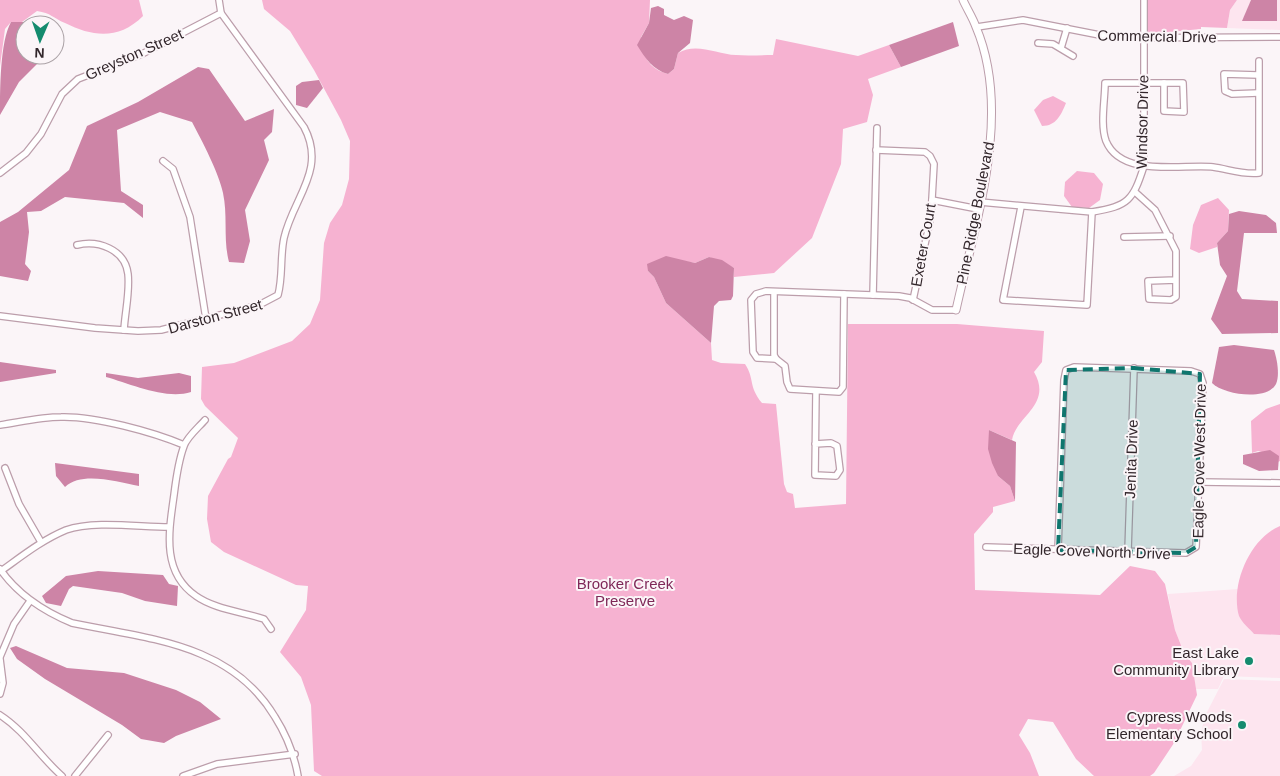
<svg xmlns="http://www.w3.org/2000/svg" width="1280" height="776" font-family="Helvetica,sans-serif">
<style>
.built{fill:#fde5ef}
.green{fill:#f6b2d1}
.water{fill:#cd84a6}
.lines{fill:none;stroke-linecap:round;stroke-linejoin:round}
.minor-casing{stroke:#bc9eab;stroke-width:8}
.tertiary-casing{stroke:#bc9eab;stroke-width:9}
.minor{stroke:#fff;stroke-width:5.5}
.tertiary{stroke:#fff;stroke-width:7}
.marked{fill:#0f766e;fill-opacity:0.2;stroke:#0f766e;stroke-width:4;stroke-dasharray:10 6;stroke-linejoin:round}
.poi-dot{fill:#148b6e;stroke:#fbf5f8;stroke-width:2}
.labels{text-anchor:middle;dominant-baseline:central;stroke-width:4;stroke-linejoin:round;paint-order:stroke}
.street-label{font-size:15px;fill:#32262b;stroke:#fbf5f8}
.park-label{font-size:15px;fill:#7f2858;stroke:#fbf5f8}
.poi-label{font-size:15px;fill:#32262b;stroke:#fbf5f8;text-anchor:end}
</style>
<rect width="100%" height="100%" fill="#fbf5f8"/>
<g class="built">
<polygon points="1237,0 1251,0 1243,21 1277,21 1277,0 1280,0 1280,30 1227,28 1230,10"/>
<polygon points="1238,589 1237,604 1240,618 1254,634 1280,635 1280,678 1224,676 1218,689 1196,689 1192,663 1184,653 1175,630 1168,594"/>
<polygon points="1224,679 1280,681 1280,776 1174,776 1191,766 1202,750 1201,733 1205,716"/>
</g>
<g class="green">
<path d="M0,0H139L143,16C119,40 93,37 65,23C53,18 51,13 37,11L22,22H11L5,29L0,66Z"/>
<path d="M262,0H650L649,23L641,37C644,56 647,68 668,74L674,69L678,53C696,42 717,54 736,55C748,56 761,55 773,55L776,39L858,56L889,45L901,67L868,79L873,95L867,122L843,129L841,164L812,238L774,273L734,277V268L709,257L695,263L683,261L648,271L654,277L666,303L711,343L712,360L721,363L745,364C755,379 748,386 762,403L776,404L784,484L787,492L793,494L795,508L846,504L848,324H957L1044,331L1042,362L1034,372C1053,405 1016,416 1012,440L989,430L998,476L1010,486L1015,501L993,507V512L974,534L975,590L1100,595L1130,566L1155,571L1165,584L1175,630L1184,653L1192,663L1197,695L1174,743L1154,773L1150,776H1094L1076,759L1053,722L1028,719L1019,735L1030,753L1039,776H322L314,771L311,705L301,677L280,652L306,610L308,586L296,585L224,552L211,542L207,519L208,496L228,459L231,457L238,438L205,406L201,399L202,367L234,363L292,341L310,324L320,300L324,243L330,223L342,205L349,179L350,141L341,120L314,70L290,31L264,9Z"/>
<polygon points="1147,0 1237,0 1230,10 1227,28 1201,27 1201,29 1148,34"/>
<path d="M1053,96L1066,103C1061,115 1056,126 1042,126L1034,110L1043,100Z"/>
<polygon points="1077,171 1094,173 1103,184 1100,200 1089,208 1072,207 1064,196 1065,182"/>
<polygon points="1218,198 1229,210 1228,231 1217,243 1217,247 1199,253 1190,249 1193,225 1201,205"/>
<polygon points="1280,404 1280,461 1278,462 1278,456 1258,451 1252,453 1251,421 1266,409"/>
<path d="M1280,526V635L1254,634C1250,629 1242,623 1239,616C1230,585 1250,538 1280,526Z"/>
</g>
<g class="water">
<polygon points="1251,0 1277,0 1277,21 1242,21"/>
<path d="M658,6L664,9V15L674,20L684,16L693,20L690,43L678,53L674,69L668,74C653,70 645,58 637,45L649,23L651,8Z"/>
<path d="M11,22H45L51,25H25V55H46L19,82L0,115C0,90 0,41 11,22Z"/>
<polygon points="953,22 959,46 901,67 889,45"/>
<path d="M198,67L209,69L245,121L274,109L272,132L264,140L269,160L245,210L250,241L244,263L229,262C223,240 228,216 223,193C219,173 202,141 192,122L160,112L117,130L121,191L143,205V218L124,203L65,197L41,211L27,212L29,232L25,264L31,271L28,281L0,276V222L18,212L69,170L87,126L138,102Z"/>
<polygon points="319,80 323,88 307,108 296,105 296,86 302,82"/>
<polygon points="1239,211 1266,215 1276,223 1277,233 1244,233 1237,291 1242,299 1278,301 1278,333 1222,334 1211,319 1227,276 1220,265 1217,243 1228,231 1229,214"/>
<polygon points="666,256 695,263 709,257 722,260 734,268 733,296 731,300 719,301 714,306 711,343 666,303 654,277 648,271 647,264"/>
<path d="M1234,345L1274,350C1277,359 1280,375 1276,384C1267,401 1224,395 1212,383L1219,347Z"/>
<polygon points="0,362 56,370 56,373 0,382"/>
<path d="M106,373L138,378L179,373L191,376V392C166,400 131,384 106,377Z"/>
<polygon points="989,430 1016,442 1015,501 1010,486 998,476 992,463 988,449"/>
<polygon points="1270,450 1279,456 1278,470 1259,471 1243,464 1243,455"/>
<path d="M55,463L139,474V486C117,482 82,471 65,487L56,476Z"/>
<polygon points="98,571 163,575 169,584 178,586 177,606 145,601 122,593 73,586 69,589 61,606 46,603 42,596 66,576"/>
<polygon points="16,646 67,668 124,673 176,690 200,702 221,719 176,736 164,743 141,739 122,725 45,679 17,659 10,648"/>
</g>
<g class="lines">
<defs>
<g id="minor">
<polyline points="977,27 1023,20 1115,38 1280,37"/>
<polyline points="1038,43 1053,44 1073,56"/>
<polyline points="1061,48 1067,28"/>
<polyline points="1258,75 1224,74 1225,91 1232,94 1258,93"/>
<path d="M1164,83H1105C1105,100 1100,125 1106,141C1121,178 1182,164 1213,167C1228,169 1243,175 1259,173V61"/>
<polygon points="1164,83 1183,83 1184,112 1164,111"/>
<polyline points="876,150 925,152 930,156 934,164 931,216 913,300"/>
<polyline points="163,161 173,169 190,217 206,319"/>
<polyline points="0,173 26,153 41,134 62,94 78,79 142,54 221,13"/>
<polyline points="1135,192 1155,210 1176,251 1176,297 1171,300 1149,299 1148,281 1176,280"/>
<polyline points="932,200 978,209"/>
<path d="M980,202L1092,212C1129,206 1133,200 1144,166V0"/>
<polyline points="1021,207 1003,300 1087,305 1092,212"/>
<polyline points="1124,237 1170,236"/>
<path d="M77,245C98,240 125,249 128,274C130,292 125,312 124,330"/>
<polyline points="774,292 774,355 776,359 785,366 787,382 790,389 839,392 843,387 844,294"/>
<polyline points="873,295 877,128"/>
<path d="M0,316L95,328L138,331L161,330L259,305L278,295C283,277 280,257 284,238C293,198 327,170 304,127L221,13L219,0"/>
<polyline points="776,359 757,358 753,352 751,300 756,294 766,291 899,296 910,298 932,310 956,310"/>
<path d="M205,420C198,428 187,437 184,446C178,462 176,479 174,495C169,531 161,572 196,596C214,609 243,612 264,619L271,629"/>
<path d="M0,425C20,422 41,417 61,417C95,416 153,432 184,445"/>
<polyline points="815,444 831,443 837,446 840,470 836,476 815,475 816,391"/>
<polyline points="5,468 19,504 41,542"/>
<polyline points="1200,482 1280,483"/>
<polyline points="986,547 1186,553 1196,547 1203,383 1200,374 1191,371 1074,367 1066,370 1064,380 1058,550"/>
<polyline points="1128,551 1134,368"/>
<path d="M0,569C18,595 43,611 72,623C148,639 231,643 275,717C287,736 294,753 298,776"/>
<path d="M1,571C22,556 42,540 66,530C94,520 139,527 169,527"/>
<polyline points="0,657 14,624 30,601"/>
<polyline points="0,659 3,683 0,694"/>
<path d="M0,715C25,731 40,757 62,776"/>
<polyline points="75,776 108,735"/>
<polyline points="183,776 217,764 295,754"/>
</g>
<path id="tertiary" d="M956,310C975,223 1013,114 976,27C973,18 967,9 963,0"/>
</defs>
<use href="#minor" class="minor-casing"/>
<use href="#tertiary" class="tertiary-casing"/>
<use href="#minor" class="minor"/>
<use href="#tertiary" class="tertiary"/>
</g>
<path class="marked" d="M1134,368L1200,374L1196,547L1186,553L1058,550L1066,370Z"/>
<g class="poi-dot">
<circle cx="1249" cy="661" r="5"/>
<circle cx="1242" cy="725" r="5"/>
</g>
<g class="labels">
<g class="street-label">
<text transform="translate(1157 36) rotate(1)">Commercial Drive</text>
<text transform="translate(134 54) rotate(-24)">Greyston Street</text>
<text transform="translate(1142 122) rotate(-89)">Windsor Drive</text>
<text transform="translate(975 213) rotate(-79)">Pine Ridge Boulevard</text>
<text transform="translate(923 245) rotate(-80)">Exeter Court</text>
<text transform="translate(215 316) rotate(-15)">Darston Street</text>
<text transform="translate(1131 459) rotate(-88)">Jenita Drive</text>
<text transform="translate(1199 461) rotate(-89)">Eagle Cove West Drive</text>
<text transform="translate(1092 551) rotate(2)">Eagle Cove North Drive</text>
</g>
<g class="park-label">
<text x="625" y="583">Brooker Creek<tspan x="625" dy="17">Preserve</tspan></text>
</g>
<g class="poi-label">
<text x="1239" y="652">East Lake<tspan x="1239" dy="17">Community Library</tspan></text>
<text x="1232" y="716">Cypress Woods<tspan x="1232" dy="17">Elementary School</tspan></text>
</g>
</g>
<g transform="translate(40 40) rotate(182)"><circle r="24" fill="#fbf5f8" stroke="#aba2a6"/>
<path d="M0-4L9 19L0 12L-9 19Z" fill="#148b6e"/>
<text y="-8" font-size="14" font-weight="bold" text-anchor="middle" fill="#32262b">N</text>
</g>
</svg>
